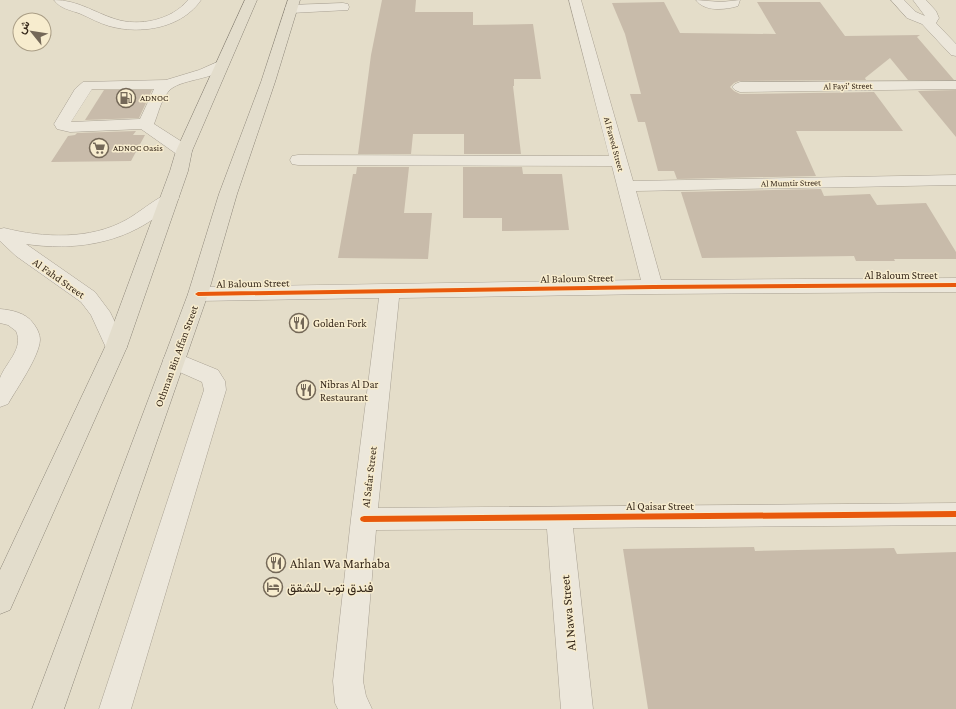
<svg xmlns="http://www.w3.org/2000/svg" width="956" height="709" font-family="'Crimson Pro',Vazirmatn,serif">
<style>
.building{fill:#c8bbaa}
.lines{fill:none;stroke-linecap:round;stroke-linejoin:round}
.minor-casing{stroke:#a9a193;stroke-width:1}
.major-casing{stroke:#8e877a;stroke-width:1}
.minor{fill:#ece7db;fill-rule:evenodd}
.major{fill:#e3ddcc;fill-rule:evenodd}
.cycleway-casing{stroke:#f7ecce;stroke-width:2}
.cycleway{fill:#e8590c;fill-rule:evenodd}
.labels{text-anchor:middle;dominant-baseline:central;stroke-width:3;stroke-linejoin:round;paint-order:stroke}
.far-street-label{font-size:9px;fill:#37291b;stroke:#f7ecce}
.far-poi-label{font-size:9px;fill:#37291b;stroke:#f7ecce;text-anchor:start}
.street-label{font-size:11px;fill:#37291b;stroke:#f7ecce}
.poi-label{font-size:11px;fill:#37291b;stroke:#f7ecce;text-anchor:start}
.near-poi-label{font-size:13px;fill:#37291b;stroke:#f7ecce;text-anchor:start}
.near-street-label{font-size:13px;fill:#37291b;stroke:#f7ecce}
</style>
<rect width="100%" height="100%" fill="#e4ddc9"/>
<g class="building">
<polygon points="382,0 416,0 415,12 473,12 473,25 533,24 541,79 514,79 514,86 513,86 521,154 464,154 464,134 413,134 411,154 358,154 371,55"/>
<polygon points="664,2 680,33 776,34 757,2 820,2 845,36 920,35 917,37 954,80 908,80 890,58 865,78 866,80 739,81 734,83 730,87 734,91 740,94 874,92 903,131 796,131 816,176 677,179 674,171 658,171 645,122 638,122 630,94 641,94 625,34 612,3"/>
<polygon points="104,90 152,90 139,118 85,120"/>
<polygon points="956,90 956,137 918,91"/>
<polygon points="136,131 133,135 145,135 131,161 51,162 68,136 75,135 77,133"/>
<polygon points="357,167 409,167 404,213 432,213 428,259 338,258 353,174 356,174"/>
<polygon points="463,167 522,167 523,174 562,174 569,230 502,231 502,218 463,218"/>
<polygon points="821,189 824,196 870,194 877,205 926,203 956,252 956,259 894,259 895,261 856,261 854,256 702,258 681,192"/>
<polygon points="754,547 755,551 894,548 897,554 956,552 956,709 648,709 623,549"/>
</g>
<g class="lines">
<defs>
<g id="minor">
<path d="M54,0C78,0 93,12 115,19C139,27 172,20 188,0H201C182,28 141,35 109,26C99,23 90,18 81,14C71,10 60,9 54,0Z"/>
<polygon points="569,0 581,0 633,181 956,175 956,185 636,191 661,280 956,278 956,292 653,294 399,298 378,508 956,503 956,525 573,528 593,709 561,709 547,529 376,530 363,681 366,696 372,709 338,709 335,703 333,681 351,519 379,298 198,301 191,299 188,294 191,289 198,287 641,280 612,166 298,165 292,164 290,160 292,156 298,155 609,156"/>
<path d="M696,0L721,2L740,0L738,6C725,10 704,12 696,0Z"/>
<polygon points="891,0 904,0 916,12 925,16 913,0 926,0 936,11 939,18 936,23 956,44 956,56 951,55 922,24 907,18"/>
<polygon points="343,3 348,4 349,7 348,10 291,13 286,12 285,9 286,6 291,5"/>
<path d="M222,60L227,61L229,64C217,81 178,78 168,92C161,100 158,114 154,124L190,147L192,151L190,155L184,156L178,155L141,129L70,132L57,129L54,124L75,89L83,82L166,80L199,70ZM92,89H154L140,119L71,122Z"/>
<polygon points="956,81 956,89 740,92 735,90 732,87 735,84 740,82"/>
<path d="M170,193L176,194L179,198C174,205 167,209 160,214C122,244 73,251 26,244L95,292L110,312L127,347L124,352L116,355L108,352L91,315L81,302L16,256L0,241V229L4,228C43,238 90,240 126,220C139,213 158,196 170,193Z"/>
<path d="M0,309C12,310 26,313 33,323C37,328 40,334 40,340C39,357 17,388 8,404L0,407C0,398 0,386 0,378C6,362 24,349 16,331L8,325L0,323Z"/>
<polygon points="174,352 218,370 225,381 226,390 131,709 99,709 204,390 202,382 166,366 163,360 166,354"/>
</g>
<g id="major">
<polygon points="245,0 257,0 192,151 188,171 127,347 10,610 0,614 0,570 105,347 170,171 176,151"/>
<polygon points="288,0 300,0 275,82 237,194 208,294 64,709 32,709 188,294 219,194 261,82"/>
</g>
</defs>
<use href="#minor" class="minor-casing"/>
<use href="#major" class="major-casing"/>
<use href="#minor" class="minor"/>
<use href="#major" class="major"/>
<defs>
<g id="cycleway">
<polygon points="956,283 956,287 653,289 198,296 195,294 198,292 653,285"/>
<polygon points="956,511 956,517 364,522 361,521 360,519 361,517 364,516"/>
</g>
</defs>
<use href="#cycleway" class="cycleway-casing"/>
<use href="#cycleway" class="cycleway"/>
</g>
<defs>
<symbol id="fuel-ring" viewBox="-11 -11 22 22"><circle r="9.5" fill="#f7ecce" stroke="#746858" stroke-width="1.5"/><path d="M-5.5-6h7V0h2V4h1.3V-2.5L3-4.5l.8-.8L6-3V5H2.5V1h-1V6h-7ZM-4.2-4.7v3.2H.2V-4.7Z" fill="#746858"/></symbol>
<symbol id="supermarket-ring" viewBox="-11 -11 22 22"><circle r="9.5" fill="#f7ecce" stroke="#746858" stroke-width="1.5"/><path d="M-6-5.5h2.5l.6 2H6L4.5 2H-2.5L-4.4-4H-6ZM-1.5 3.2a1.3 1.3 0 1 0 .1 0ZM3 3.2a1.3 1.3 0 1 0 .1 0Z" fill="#746858"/></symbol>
<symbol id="restaurant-ring" viewBox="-11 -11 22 22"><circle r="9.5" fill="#f7ecce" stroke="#746858" stroke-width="1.5"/><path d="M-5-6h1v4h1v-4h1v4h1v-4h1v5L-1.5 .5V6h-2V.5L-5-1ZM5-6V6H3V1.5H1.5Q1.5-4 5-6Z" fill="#746858"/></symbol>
<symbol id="hotel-ring" viewBox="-11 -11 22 22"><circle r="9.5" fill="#f7ecce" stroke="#746858" stroke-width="1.5"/><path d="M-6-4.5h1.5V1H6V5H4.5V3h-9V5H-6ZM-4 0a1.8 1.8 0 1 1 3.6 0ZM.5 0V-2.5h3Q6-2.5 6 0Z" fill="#746858"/></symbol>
</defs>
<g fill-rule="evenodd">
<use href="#fuel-ring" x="115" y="87" width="22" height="22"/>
<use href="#supermarket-ring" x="88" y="137" width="22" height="22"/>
<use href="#restaurant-ring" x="288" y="312" width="22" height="22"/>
<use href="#restaurant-ring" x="295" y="379" width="22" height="22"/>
<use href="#restaurant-ring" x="265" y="552" width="22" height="22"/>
<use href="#hotel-ring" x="262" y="576" width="22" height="22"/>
</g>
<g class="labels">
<g class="far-street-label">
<text transform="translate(848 86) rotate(-1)">Al Fayi' Street</text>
<text transform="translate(614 144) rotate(75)">Al Fareed Street</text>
<text transform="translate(791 183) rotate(-1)">Al Mumtir Street</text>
</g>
<g class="far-poi-label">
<text x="140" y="98">ADNOC</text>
<text x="113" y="148">ADNOC Oasis</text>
</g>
<g class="street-label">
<text x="901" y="275">Al Baloum Street</text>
<text transform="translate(59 278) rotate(35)">Al Fahd Street</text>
<text transform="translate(577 278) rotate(-1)">Al Baloum Street</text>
<text transform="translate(253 283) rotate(-1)">Al Baloum Street</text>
<text transform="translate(176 356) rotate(-70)">Othman Bin Affan Street</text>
<text transform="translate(369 477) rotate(-83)">Al Safar Street</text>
<text x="660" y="506">Al Qaisar Street</text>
</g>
<g class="poi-label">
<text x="313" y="323">Golden Fork</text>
<text x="320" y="384">Nibras Al Dar<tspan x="320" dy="13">Restaurant</tspan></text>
</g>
<g class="near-poi-label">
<text x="290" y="563">Ahlan Wa Marhaba</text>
<text x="287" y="587">فندق توب للشقق</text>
</g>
<g class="near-street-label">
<text transform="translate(568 613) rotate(-95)">Al Nawa Street</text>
</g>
</g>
<g transform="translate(32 32) rotate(300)"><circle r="19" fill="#f7ecce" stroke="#aa9e86"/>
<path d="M0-3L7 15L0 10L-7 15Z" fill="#746858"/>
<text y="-6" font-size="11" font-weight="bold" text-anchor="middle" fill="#37291b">ش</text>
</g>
</svg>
